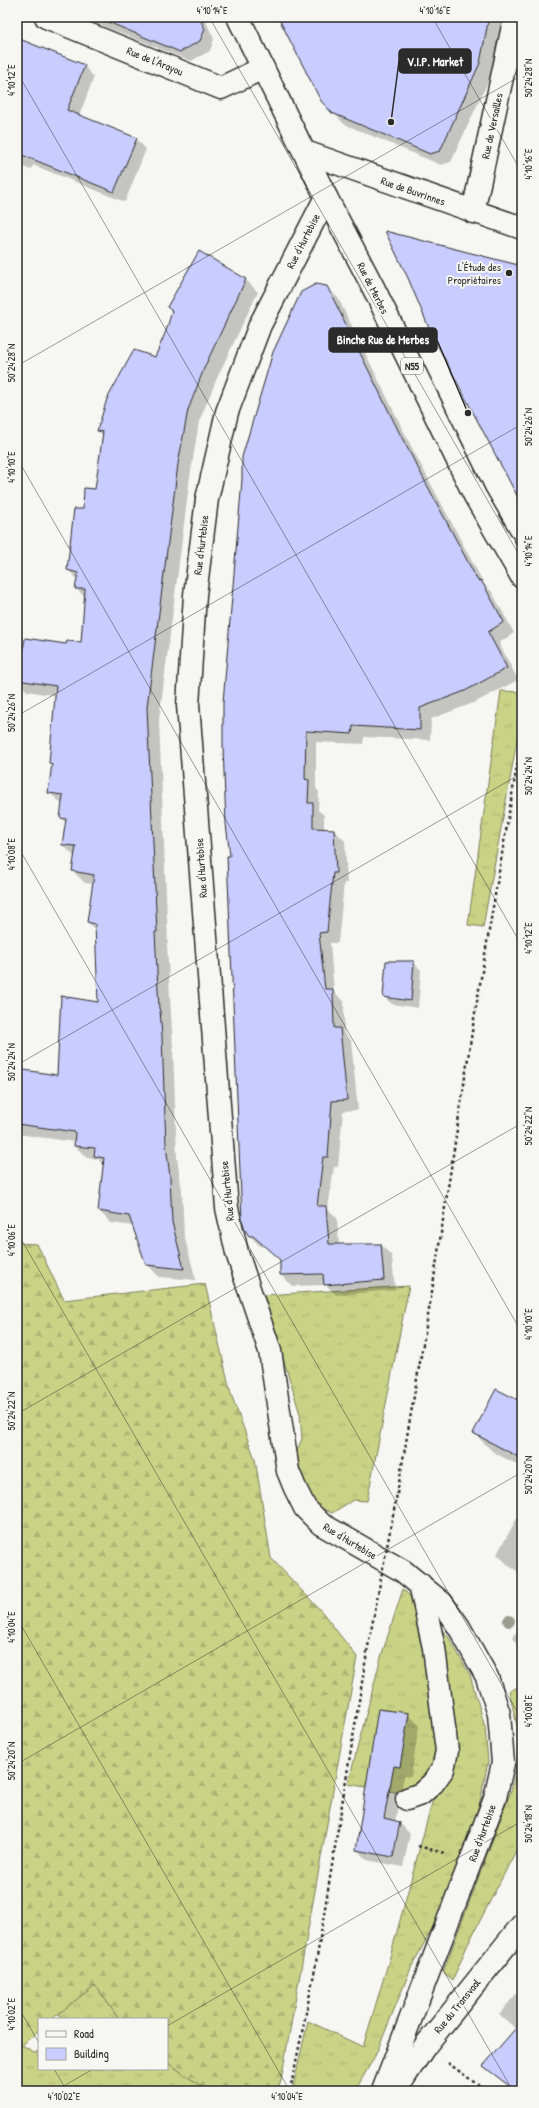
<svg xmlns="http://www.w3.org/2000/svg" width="539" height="2108" font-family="'Patrick Hand',sans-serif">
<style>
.grass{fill:url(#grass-tufts);stroke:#7a7f58}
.forest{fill:url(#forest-firs);stroke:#7a7f58}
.shadow{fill:#0003}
.building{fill:#c8ccfe;stroke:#2b2b2b}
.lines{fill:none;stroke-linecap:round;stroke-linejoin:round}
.minor-casing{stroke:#2b2b2b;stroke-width:25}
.major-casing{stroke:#2b2b2b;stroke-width:25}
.path{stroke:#2b2b2b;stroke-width:2.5;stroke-dasharray:3 3;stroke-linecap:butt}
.minor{stroke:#f6f6f2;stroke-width:22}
.major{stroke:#f6f6f2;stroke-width:22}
.path-bridge{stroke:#2b2b2b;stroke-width:2.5;stroke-dasharray:3 3;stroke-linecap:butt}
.tree{fill:#9c9d91}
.ticks{fill:none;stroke:#2b2b2b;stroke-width:1;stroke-opacity:0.45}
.poi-dot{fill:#2b2b2b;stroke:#f6f6f2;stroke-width:1.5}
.labels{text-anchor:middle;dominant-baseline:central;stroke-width:4;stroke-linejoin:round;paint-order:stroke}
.shield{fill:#f6f6f2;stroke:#686867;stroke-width:1}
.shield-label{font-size:10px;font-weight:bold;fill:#2b2b2b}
.street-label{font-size:11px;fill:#2b2b2b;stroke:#f6f6f2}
.poi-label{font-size:11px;fill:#2b2b2b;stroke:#f6f6f2;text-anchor:end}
.leader{fill:none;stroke:#2b2b2b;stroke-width:1.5}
.callout-dot{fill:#2b2b2b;stroke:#f6f6f2;stroke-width:1.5}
.callout{fill:#2b2b2b;stroke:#2b2b2b;stroke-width:1.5}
.callout-label{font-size:12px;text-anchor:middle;font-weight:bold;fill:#fff}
.neatline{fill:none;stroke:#2b2b2b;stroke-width:1.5}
.ticks-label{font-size:10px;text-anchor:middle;fill:#2b2b2b}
</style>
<defs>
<pattern id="grass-tufts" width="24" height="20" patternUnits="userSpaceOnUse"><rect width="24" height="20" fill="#c8d386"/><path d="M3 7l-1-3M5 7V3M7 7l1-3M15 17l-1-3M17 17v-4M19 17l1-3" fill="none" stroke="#acb574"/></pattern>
<pattern id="forest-firs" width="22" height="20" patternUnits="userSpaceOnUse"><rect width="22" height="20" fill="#c8d386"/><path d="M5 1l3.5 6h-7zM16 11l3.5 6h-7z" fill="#acb574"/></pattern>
</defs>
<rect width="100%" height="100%" fill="#f6f6f2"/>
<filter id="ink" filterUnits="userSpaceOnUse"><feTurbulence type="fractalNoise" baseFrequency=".025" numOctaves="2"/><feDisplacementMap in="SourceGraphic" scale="8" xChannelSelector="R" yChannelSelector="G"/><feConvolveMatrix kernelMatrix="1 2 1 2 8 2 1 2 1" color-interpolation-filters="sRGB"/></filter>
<g filter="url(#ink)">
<g class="grass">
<polygon points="501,691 522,692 522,713 483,927 468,925"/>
<polygon points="409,1286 367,1501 353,1500 332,1513 309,1503 297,1477 297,1450 302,1439 300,1414 264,1295"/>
<polygon points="403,1589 448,1636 470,1675 485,1727 488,1762 480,1801 454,1887 411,1968 376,2054 355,2091 292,2091 308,2021 363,2047 390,1957 433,1799 348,1784 381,1657"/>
<polygon points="519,1687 522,1689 522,1839 467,1946 453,1980 443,1972 512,1788 518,1755 517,1726 509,1691"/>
<polygon points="95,1985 119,2019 61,2019 59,2012"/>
<polygon points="22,2045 34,2052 39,2052 39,2069 167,2069 167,2062 208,2091 17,2091 17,2050"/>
</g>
<polygon class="forest" points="17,1243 37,1244 64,1300 205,1284 231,1394 255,1459 271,1558 322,1612 357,1657 281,2080 277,2091 208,2091 167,2062 167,2019 119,2019 95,1985 52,2019 39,2019 39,2030 17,2050"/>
<g class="shadow">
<polygon points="80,17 204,17 214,39 210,51 191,61"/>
<polygon points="281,17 502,17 491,75 451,162 441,165 344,124 333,112"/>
<polygon points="17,40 84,66 94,77 79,116 136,139 146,149 125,202 33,165 31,170 17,165"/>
<polygon points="522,163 522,194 517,189"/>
<polygon points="246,280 258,292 217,378 199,422 190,477 159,720 168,944 167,944 173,1048 177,1158 182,1190 184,1235 196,1280 159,1277 147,1264 134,1226 111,1223 99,1211 104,1166 98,1159 87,1158 75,1146 75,1142 17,1134 17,1070 58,1076 99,1003 96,931 88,922 94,884 85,883 73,871 75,857 63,845 66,822 61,817 63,805 49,792 53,766 50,763 57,696 27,691 17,681 17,666 24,653 82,643 86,598 76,589 78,580 68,570 84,510 96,490 103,436 98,431 156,358"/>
<polygon points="327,287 338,298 412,448 484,584 492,592 514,633 499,643 518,680 476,702 431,719 430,740 364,737 363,744 316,742 316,788 319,792 318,810 324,815 324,830 334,830 345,841 347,883 344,883 338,943 330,943 334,992 344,1001 344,1033 351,1040 358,1110 343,1111 338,1167 334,1167 328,1209 337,1218 339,1245 381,1245 392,1256 395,1290 336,1295 326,1285 292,1286 281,1275 281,1261 265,1247 261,1247 250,1236 231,857"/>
<polygon points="413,962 421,970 418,1008 392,1004 384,997"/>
<polygon points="522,1403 522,1467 493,1452 474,1433"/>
<polygon points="522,1509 522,1574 509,1566 497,1554"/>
<polygon points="522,1625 522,1657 513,1637"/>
<polygon points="408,1714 419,1725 411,1777 404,1776 395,1822 400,1823 410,1834 403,1867 367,1860 357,1850"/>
<polygon points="522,1987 522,2091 514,2091 485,2066 516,2029 499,2014"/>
</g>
<g class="building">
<polygon points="96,17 199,17 205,29 200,41 180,52"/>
<polygon points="278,17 489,17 480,63 440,151 430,154 332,113 321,101"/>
<polygon points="17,38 85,65 67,110 137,138 114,192 17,153"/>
<polygon points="385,231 522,266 522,505 431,333 408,278"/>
<polygon points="199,251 246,279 205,366 188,410 178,464 147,707 157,932 155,932 159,1009 160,1010 162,1036 166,1145 170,1177 172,1222 184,1269 146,1265 129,1216 98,1211 104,1158 94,1156 95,1148 74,1146 75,1132 17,1124 17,1069 57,1075 61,996 98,1002 95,924 87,922 94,875 72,871 76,846 62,845 66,819 60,818 63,795 48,793 52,764 49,763 56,686 17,680 17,651 23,652 25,638 66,644 67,641 81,642 85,589 75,589 78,573 67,570 74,509 83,509 84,488 95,489 103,432 97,431 107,399 134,350 155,357 166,331 172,311 167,307"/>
<polygon points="316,284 327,286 401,436 478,581 481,580 504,622 488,632 507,668 465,691 420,708 420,730 353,726 352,734 306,731 305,779 309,780 308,803 313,803 313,828 334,829 336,873 333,873 327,932 319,933 325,989 333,989 334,1028 340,1028 347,1100 332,1101 328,1157 323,1157 317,1206 326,1206 329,1244 381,1244 384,1280 324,1285 323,1274 280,1275 280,1260 253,1236 249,1236 245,1230 242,1220 227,856 230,856 226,824 223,746 223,702 242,480 242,457 273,352 301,292"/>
<polygon points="386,961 414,961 411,1001 383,997"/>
<polygon points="496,1389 522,1402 522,1459 473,1433"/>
<polygon points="378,1709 409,1713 400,1767 394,1766 384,1818 400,1822 393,1857 356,1850"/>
<polygon points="522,2021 522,2091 516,2091 483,2066"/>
</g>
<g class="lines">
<defs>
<g id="minor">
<polyline points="46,17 221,88 263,68"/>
<polyline points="305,152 522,228"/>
<polyline points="326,197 260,325 227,412 207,499 195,595 188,705 227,1208 237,1253 270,1351 288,1471 295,1488 305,1508 321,1524 403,1571 442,1603 459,1627 487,1677 499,1714 503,1763 495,1798 383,2091"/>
<polyline points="473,212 515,17"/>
<polyline points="407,1799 421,1794 433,1783 443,1769 447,1751 434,1648 420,1584"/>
<polyline points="395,2091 425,2046 522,1925"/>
</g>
<polyline id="major" points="238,17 326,197 373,287 475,496 522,577"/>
</defs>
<use href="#minor" class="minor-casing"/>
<use href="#major" class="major-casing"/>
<g class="path">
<polyline points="397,1494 431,1298 474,1019 522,736"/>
<polyline points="418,1846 444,1853"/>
<polyline points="448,2063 486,2091"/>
<polyline points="290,2091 315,1969 367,1652"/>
</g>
<use href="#minor" class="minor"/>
<use href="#major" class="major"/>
<polyline class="path-bridge" points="367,1652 397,1494"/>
</g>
<circle class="tree" cx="509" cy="1621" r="6"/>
</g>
<path class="ticks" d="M209,17L522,560M432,17L522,173M17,72L522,946M17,366L522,75M17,458L522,1333M17,716L522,424M17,845L522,1720M17,1065L522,773M17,1232L513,2091M17,1414L522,1123M17,1618L290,2091M17,1764L522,1472M17,2005L39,2043M167,2026L522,1821M54,2069L67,2091M55,2091L93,2069"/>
<circle class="poi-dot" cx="509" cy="273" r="4"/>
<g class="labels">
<rect class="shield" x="401" y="358" width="22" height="16" rx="3"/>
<g class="shield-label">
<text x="412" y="366">N55</text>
</g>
<g class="street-label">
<text transform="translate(155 61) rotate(22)">Rue de l'Arayou</text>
<text transform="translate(492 126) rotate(-78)">Rue de Versailles</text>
<text transform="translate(413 191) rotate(19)">Rue de Buvrinnes</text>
<text transform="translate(303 241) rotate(-63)">Rue d'Hurtebise</text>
<text transform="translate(373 288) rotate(63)">Rue de Merbes</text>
<text transform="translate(201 545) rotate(-83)">Rue d'Hurtebise</text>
<text transform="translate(201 868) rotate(-94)">Rue d'Hurtebise</text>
<text transform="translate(227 1191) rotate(-96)">Rue d'Hurtebise</text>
<text transform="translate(350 1541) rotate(31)">Rue d'Hurtebise</text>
<text transform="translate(482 1833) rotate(-70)">Rue d'Hurtebise</text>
<text transform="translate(457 2006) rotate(-51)">Rue du Transvaal</text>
</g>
<g class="poi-label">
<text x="501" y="267">L'Étude des<tspan x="501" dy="13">Propriétaires</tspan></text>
</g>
</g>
<path class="leader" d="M391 122L399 61M468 413L437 340"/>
<g class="callout-dot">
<circle cx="391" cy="122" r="4"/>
<circle cx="468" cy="413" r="4"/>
</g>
<g class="callout">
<rect x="399" y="49" width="72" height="24" rx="4"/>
<rect x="329" y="328" width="108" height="24" rx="4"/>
</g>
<g class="callout-label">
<text x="435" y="66">V.I.P. Market</text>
<text x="383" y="344">Binche Rue de Merbes</text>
</g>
<rect width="539" height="2108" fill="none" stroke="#f6f6f2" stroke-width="44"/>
<rect x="38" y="2018" width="130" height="52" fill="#f6f6f2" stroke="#a5a5a2"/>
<rect x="46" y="2031" width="20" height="6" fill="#f6f6f2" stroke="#a5a5a2"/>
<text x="74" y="2038" font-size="12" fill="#2b2b2b">Road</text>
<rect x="46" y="2048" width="20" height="12" fill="#c8ccfe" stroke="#a5a5a2"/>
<text x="74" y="2058" font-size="12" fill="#2b2b2b">Building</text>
<rect x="22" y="22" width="495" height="2064" class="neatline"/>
<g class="ticks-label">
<text x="212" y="14">4°10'14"E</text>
<text x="435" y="14">4°10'16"E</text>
<text transform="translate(528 78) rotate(-90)" y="4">50°24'28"N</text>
<text transform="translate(11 80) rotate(-90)" y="4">4°10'12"E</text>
<text transform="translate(528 164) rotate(-90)" y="4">4°10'16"E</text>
<text transform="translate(11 363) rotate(-90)" y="4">50°24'28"N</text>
<text transform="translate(528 427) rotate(-90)" y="4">50°24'26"N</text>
<text transform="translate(11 467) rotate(-90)" y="4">4°10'10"E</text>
<text transform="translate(528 551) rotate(-90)" y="4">4°10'14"E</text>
<text transform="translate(11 713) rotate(-90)" y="4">50°24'26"N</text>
<text transform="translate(528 776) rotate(-90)" y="4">50°24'24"N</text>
<text transform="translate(11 854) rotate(-90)" y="4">4°10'08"E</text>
<text transform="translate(528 938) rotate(-90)" y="4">4°10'12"E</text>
<text transform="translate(11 1062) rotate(-90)" y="4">50°24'24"N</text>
<text transform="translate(528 1126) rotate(-90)" y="4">50°24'22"N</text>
<text transform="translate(11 1240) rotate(-90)" y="4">4°10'06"E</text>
<text transform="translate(528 1324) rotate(-90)" y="4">4°10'10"E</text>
<text transform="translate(11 1411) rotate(-90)" y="4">50°24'22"N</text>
<text transform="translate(528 1475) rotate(-90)" y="4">50°24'20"N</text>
<text transform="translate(11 1627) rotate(-90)" y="4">4°10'04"E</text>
<text transform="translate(528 1711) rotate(-90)" y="4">4°10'08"E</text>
<text transform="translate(11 1761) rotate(-90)" y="4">50°24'20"N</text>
<text transform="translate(528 1824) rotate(-90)" y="4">50°24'18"N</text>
<text transform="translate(11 2014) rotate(-90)" y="4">4°10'02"E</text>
<text x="64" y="2100">4°10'02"E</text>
<text x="287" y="2100">4°10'04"E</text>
</g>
</svg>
